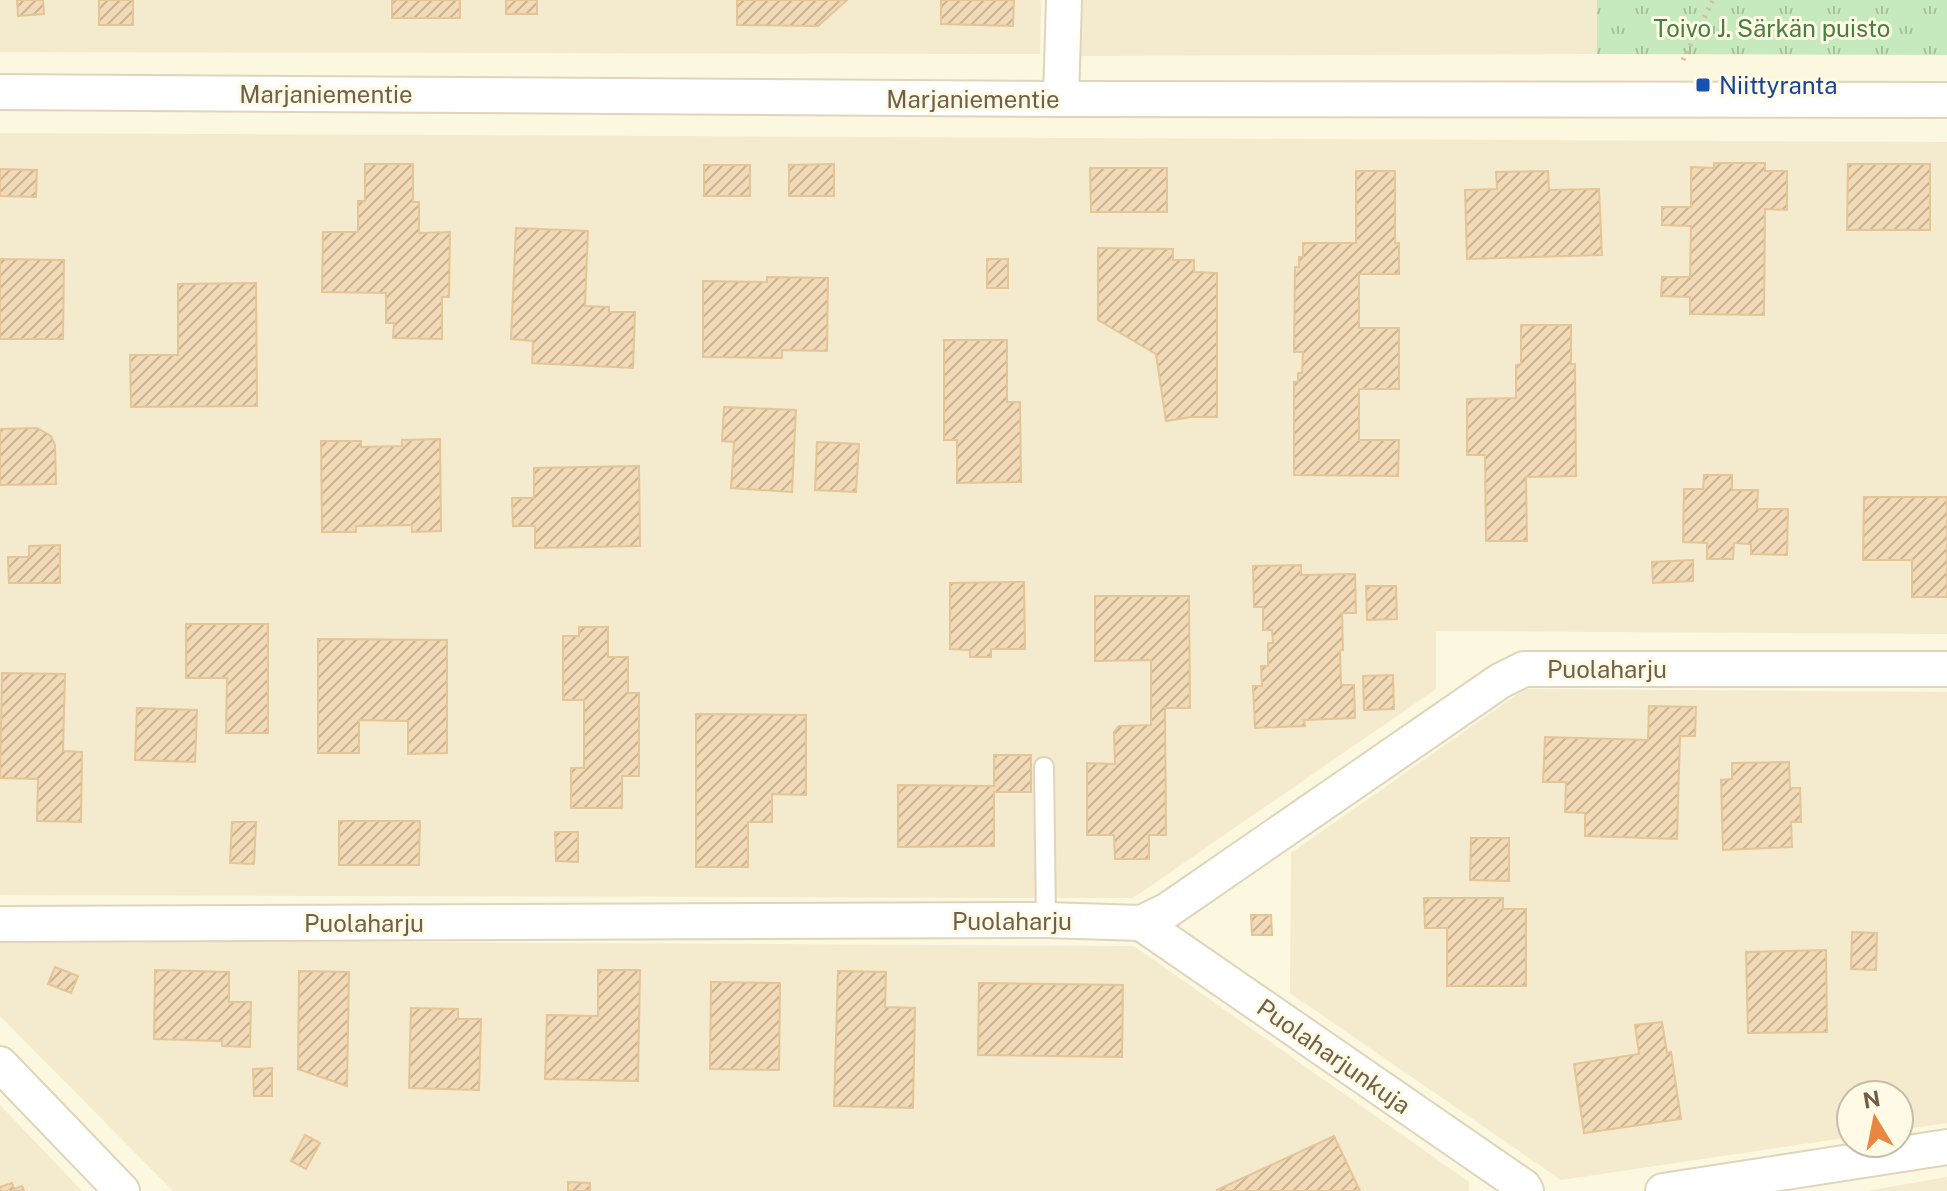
<svg xmlns="http://www.w3.org/2000/svg" width="1947" height="1191" font-family="'Public Sans',sans-serif">
<style>
.residential{fill:#f4eacd}
.grass{fill:url(#grass-tufts)}
.building{fill:url(#building-hatch);stroke:#e5c496;stroke-width:2}
.lines{fill:none;stroke-linecap:round;stroke-linejoin:round}
.service-casing{stroke:#e0d4bb;stroke-width:22}
.minor-casing{stroke:#e0d4bb;stroke-width:38}
.path{stroke:#d6bd9a;stroke-width:5;stroke-dasharray:2 6;stroke-linecap:butt}
.service{stroke:#fff;stroke-width:18}
.minor{stroke:#fff;stroke-width:34}
.transit-dot{fill:#1a4fb4;stroke:#fffae5;stroke-width:3}
.labels{text-anchor:middle;dominant-baseline:central;stroke-width:6;stroke-linejoin:round;paint-order:stroke}
.park-label{font-size:24px;fill:#477e41;stroke:#fffae5}
.transit-label{font-size:24px;fill:#164399;stroke:#fffae5;text-anchor:start}
.street-label{font-size:24px;fill:#725f47;stroke:#fffae5}
</style>
<defs>
<pattern id="grass-tufts" width="24" height="20" patternUnits="userSpaceOnUse" patternTransform="scale(2)"><rect width="24" height="20" fill="#c7e9be"/><path d="M3 7l-1-3M5 7V3M7 7l1-3M15 17l-1-3M17 17v-4M19 17l1-3" fill="none" stroke="#a6c09c"/></pattern>
<pattern id="building-hatch" width="6" height="6" patternUnits="userSpaceOnUse" patternTransform="scale(2)"><rect width="6" height="6" fill="#f2dab6"/><path d="M-1 1l2-2M0 6l6-6M5 7l2-2" fill="none" stroke="#c8b496"/></pattern>
</defs>
<rect width="100%" height="100%" fill="#fcf7df"/>
<g class="residential">
<polygon points="0,0 1041,0 1040,54 0,52"/>
<polygon points="1075,0 1597,0 1597,54 1075,56"/>
<polygon points="0,133 1947,142 1947,634 1436,631 1436,689 1133,898 0,895"/>
<polygon points="1525,689 1947,692 1947,1123 1899,1130 1899,1095 1851,1095 1851,1137 1561,1180 1290,993 1291,853"/>
<polygon points="0,940 1134,946 1469,1182 1469,1191 173,1191 0,1016"/>
<polygon points="0,1105 82,1191 0,1191"/>
<polygon points="1947,1177 1947,1191 1867,1191"/>
</g>
<polygon class="grass" points="1597,0 1947,0 1947,55 1597,54"/>
<g class="building">
<polygon points="17,0 43,0 44,14 18,16"/>
<rect x="99" y="0" width="34" height="25"/>
<rect x="392" y="0" width="68" height="18"/>
<rect x="506" y="0" width="31" height="14"/>
<polygon points="737,0 847,0 818,26 737,25"/>
<polygon points="941,0 1014,0 1013,26 941,24"/>
<polygon points="1714,163 1765,163 1765,171 1787,171 1787,210 1765,209 1764,315 1690,314 1690,297 1661,296 1662,277 1690,277 1691,226 1662,225 1662,207 1691,207 1691,167 1714,168"/>
<polygon points="365,164 413,164 413,202 419,202 419,233 450,232 449,297 442,297 442,339 393,338 394,323 386,323 386,293 322,292 323,232 358,232 358,201 365,201"/>
<polygon points="834,164 834,196 789,196 789,165"/>
<polygon points="1848,164 1930,164 1930,230 1847,230"/>
<rect x="704" y="165" width="46" height="31"/>
<polygon points="1090,168 1167,168 1167,212 1091,212"/>
<polygon points="0,169 37,170 36,197 0,196"/>
<polygon points="1356,171 1395,171 1395,243 1399,243 1399,274 1359,274 1359,328 1399,328 1399,389 1359,389 1359,440 1399,440 1398,476 1294,475 1294,382 1298,382 1298,373 1302,373 1303,352 1294,352 1295,267 1299,267 1299,257 1303,257 1303,243 1356,243"/>
<polygon points="1548,171 1549,190 1599,189 1602,255 1467,259 1465,190 1497,189 1496,172"/>
<polygon points="516,228 588,231 585,306 609,307 609,312 635,312 633,368 532,363 533,341 511,339"/>
<polygon points="1098,248 1173,249 1173,260 1194,260 1194,272 1217,273 1217,417 1191,417 1166,421 1156,354 1098,320"/>
<polygon points="0,259 64,260 63,339 0,339"/>
<rect x="987" y="259" width="21" height="29"/>
<polygon points="767,277 828,278 827,351 782,350 782,358 703,357 703,281 767,282"/>
<polygon points="256,283 257,406 131,407 130,355 178,355 178,284"/>
<polygon points="1521,325 1571,325 1571,364 1575,364 1576,476 1526,477 1527,541 1486,541 1485,455 1467,455 1467,399 1516,398 1516,365 1521,364"/>
<polygon points="944,340 1007,340 1007,402 1020,402 1021,482 957,483 957,440 944,440"/>
<polygon points="724,407 796,410 792,492 731,488 734,442 722,441"/>
<polygon points="37,428 51,436 55,445 56,484 0,485 0,429"/>
<polygon points="440,439 441,531 412,532 412,525 356,526 356,532 322,532 321,441 361,441 361,447 402,446 402,440"/>
<polygon points="817,442 859,444 856,492 815,490"/>
<polygon points="639,466 640,546 535,548 535,526 513,526 512,498 534,498 534,468"/>
<polygon points="1704,475 1732,475 1732,490 1758,490 1757,509 1788,509 1787,555 1751,554 1751,544 1734,543 1733,559 1707,559 1707,543 1683,542 1684,489 1703,489"/>
<polygon points="1864,497 1947,497 1947,597 1912,597 1912,560 1863,560"/>
<polygon points="60,545 60,583 9,583 8,557 29,557 29,546"/>
<polygon points="1693,560 1693,581 1653,583 1652,562"/>
<polygon points="1301,565 1301,575 1355,574 1356,613 1342,613 1343,650 1340,651 1341,685 1354,685 1355,718 1304,720 1305,726 1255,728 1253,686 1262,686 1261,666 1268,666 1268,643 1273,643 1272,630 1263,630 1263,607 1254,607 1253,566"/>
<polygon points="1024,582 1025,649 991,649 991,657 970,657 970,650 950,649 950,583"/>
<polygon points="1366,586 1396,586 1397,619 1367,620"/>
<polygon points="1095,596 1189,596 1190,708 1165,708 1166,835 1149,835 1149,859 1115,859 1114,835 1087,835 1087,763 1115,764 1114,732 1119,726 1151,725 1151,660 1095,661"/>
<polygon points="186,624 268,624 268,733 226,733 227,678 186,678"/>
<polygon points="579,627 608,627 608,657 628,657 628,693 639,693 639,776 622,776 622,808 571,808 571,768 584,768 584,700 563,700 563,636 579,636"/>
<polygon points="318,639 447,640 447,753 408,754 408,721 359,720 359,753 318,753"/>
<polygon points="2,673 65,674 63,751 82,752 81,822 37,821 38,779 0,778"/>
<polygon points="1393,675 1394,709 1364,710 1363,676"/>
<polygon points="1649,706 1696,707 1695,736 1680,736 1677,839 1585,836 1585,813 1565,812 1566,782 1543,782 1545,737 1648,740"/>
<polygon points="137,708 197,710 195,762 135,760"/>
<polygon points="696,714 806,715 806,795 772,794 772,822 748,822 748,867 696,867"/>
<polygon points="994,755 1031,755 1031,792 994,792 994,846 898,847 898,785 994,786"/>
<polygon points="1789,762 1790,788 1800,788 1801,822 1791,822 1792,847 1723,850 1721,780 1732,779 1732,763"/>
<polygon points="339,821 420,821 419,865 339,865"/>
<polygon points="232,822 256,822 254,864 230,863"/>
<polygon points="555,832 578,832 578,862 556,861"/>
<polygon points="1471,838 1509,838 1509,881 1470,880"/>
<polygon points="1424,898 1503,898 1503,909 1526,909 1526,986 1447,986 1447,928 1425,928"/>
<polygon points="1251,915 1271,915 1272,935 1252,935"/>
<polygon points="1852,932 1877,933 1876,970 1851,969"/>
<polygon points="1826,950 1827,1032 1748,1033 1746,952"/>
<polygon points="55,967 78,976 71,993 48,984"/>
<polygon points="155,970 229,972 229,1002 251,1002 250,1047 222,1046 222,1041 154,1039"/>
<polygon points="598,970 640,970 638,1081 545,1079 547,1015 598,1016"/>
<polygon points="299,971 349,972 347,1086 298,1069"/>
<polygon points="838,971 886,972 885,1007 915,1008 913,1108 834,1106"/>
<polygon points="711,982 780,983 779,1070 710,1069"/>
<polygon points="979,983 1123,985 1122,1057 978,1055"/>
<polygon points="411,1008 458,1009 458,1019 481,1019 479,1090 409,1088"/>
<polygon points="1662,1022 1667,1053 1671,1052 1681,1119 1584,1133 1574,1064 1639,1054 1635,1025"/>
<polygon points="272,1068 272,1096 254,1096 253,1069"/>
<polygon points="305,1135 320,1143 306,1169 291,1161"/>
<polygon points="1334,1136 1360,1191 1217,1191 1217,1190"/>
<polygon points="568,1182 590,1183 590,1191 568,1191"/>
<polygon points="12,1183 14,1189 22,1186 24,1191 0,1191 0,1187"/>
</g>
<g class="lines">
<defs>
<polyline id="service" points="1044,767 1046,920"/>
<g id="minor">
<polyline points="0,92 1061,99 1947,100"/>
<polyline points="1061,99 1064,0"/>
<polyline points="1141,923 1524,1187 1526,1191"/>
<polyline points="0,924 1046,920 1141,923 1168,910 1500,681 1524,669 1947,669"/>
<polyline points="0,1064 122,1191"/>
<polyline points="1663,1191 1947,1147"/>
</g>
</defs>
<use href="#service" class="service-casing"/>
<use href="#minor" class="minor-casing"/>
<polyline class="path" points="1683,60 1713,0"/>
<use href="#service" class="service"/>
<use href="#minor" class="minor"/>
</g>
<rect class="transit-dot" x="1695" y="77" width="16" height="16" rx="4"/>
<g class="labels">
<g class="park-label">
<text x="1772" y="28">Toivo J. Särkän puisto</text>
</g>
<g class="transit-label">
<text x="1719" y="85">Niittyranta</text>
</g>
<g class="street-label">
<text x="326" y="94">Marjaniementie</text>
<text x="973" y="99">Marjaniementie</text>
<text x="1607" y="669">Puolaharju</text>
<text x="1012" y="921">Puolaharju</text>
<text x="364" y="923">Puolaharju</text>
<text transform="translate(1334 1056) rotate(35)">Puolaharjunkuja</text>
</g>
</g>
<g transform="translate(1875 1119) rotate(350)"><circle r="38" fill="#fffae5" stroke="#c7bca6" stroke-width="2"/>
<path d="M0-6L14 30L0 20L-14 30Z" fill="#e98741"/>
<text y="-12" font-size="22" font-weight="bold" text-anchor="middle" fill="#725f47">N</text>
</g>
</svg>
